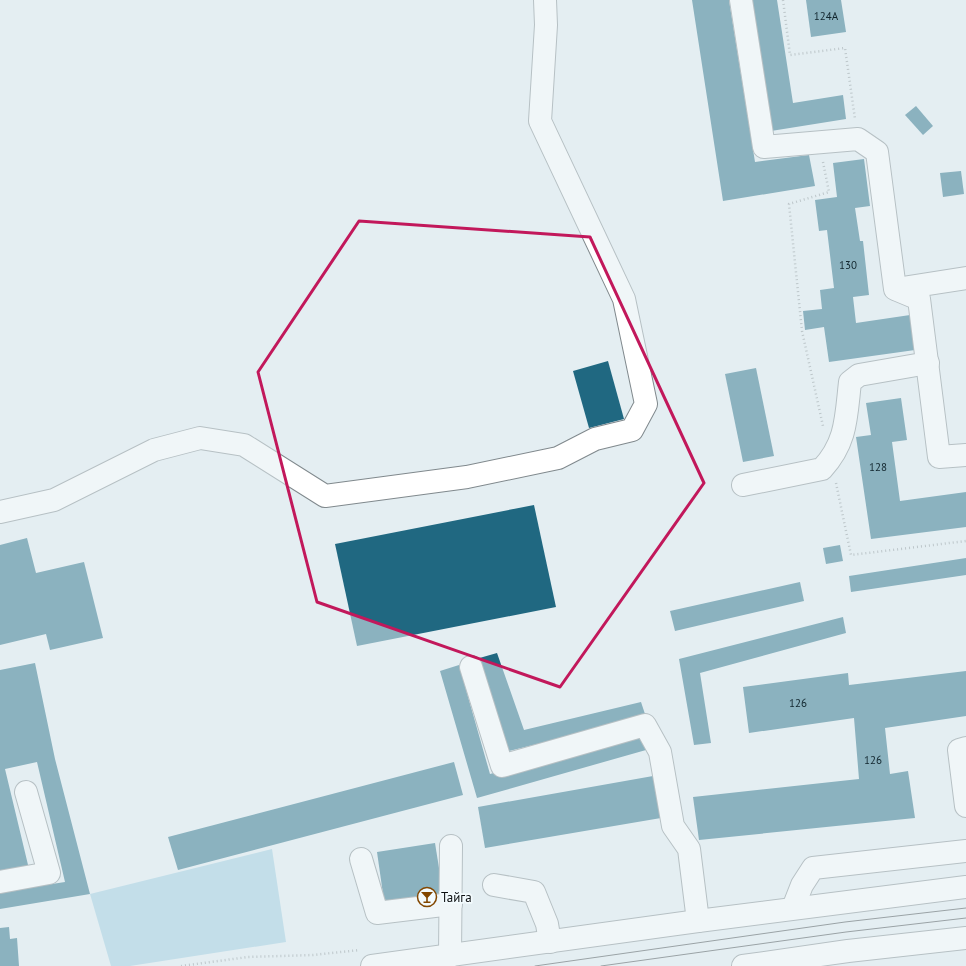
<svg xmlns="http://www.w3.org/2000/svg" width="966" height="966" font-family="'PT Sans',sans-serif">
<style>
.green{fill:#9ccade}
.building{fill:#206881}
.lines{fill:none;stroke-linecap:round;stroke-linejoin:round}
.minor-casing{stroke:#80898d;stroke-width:24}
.highway-casing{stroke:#80898d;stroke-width:24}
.path{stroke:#8f969a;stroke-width:2.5;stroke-dasharray:1 3;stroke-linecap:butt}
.minor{stroke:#fff;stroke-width:22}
.highway{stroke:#fff;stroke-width:22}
.tram{stroke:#414649;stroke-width:1}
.marked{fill:none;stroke:#c2185b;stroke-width:3;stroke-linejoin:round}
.labels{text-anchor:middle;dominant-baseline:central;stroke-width:3.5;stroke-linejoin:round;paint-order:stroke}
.number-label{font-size:11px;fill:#11252d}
.poi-label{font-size:13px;fill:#0c0f11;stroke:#f3fbfe;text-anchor:start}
</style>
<rect width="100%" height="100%" fill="#e4eef2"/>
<polygon class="green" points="272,849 286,942 130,966 111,966 90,894"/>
<g class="building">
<polygon points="692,0 729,0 755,162 809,155 815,186 723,201"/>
<polygon points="750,0 777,0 793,103 843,95 846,119 771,131"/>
<polygon points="806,0 841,0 846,32 811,37"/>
<polygon points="916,106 933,126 923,135 905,115"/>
<polygon points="864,159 870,206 855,208 860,241 863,241 869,295 853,297 856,323 910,315 915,350 829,362 824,327 805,330 803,311 822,309 820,290 834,288 827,230 819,231 815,200 837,197 833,163"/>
<polygon points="961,171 964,194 943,197 940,173"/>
<polygon points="608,361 624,419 589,428 573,371"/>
<polygon points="756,368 774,456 743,462 725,374"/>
<polygon points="901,398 907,440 892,442 900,501 966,492 966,527 871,539 856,437 871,435 866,403"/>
<polygon points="534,505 556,607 357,646 335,544"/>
<polygon points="27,538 36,573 84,562 103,638 50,650 46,634 0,645 0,545"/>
<polygon points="840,545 843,561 826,564 823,548"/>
<polygon points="966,558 966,575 851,592 849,576"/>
<polygon points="800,582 804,601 675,631 670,611"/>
<polygon points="843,617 846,633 700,673 711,743 694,745 679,659"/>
<polygon points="497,653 524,730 641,702 646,717 505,752 476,659"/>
<polygon points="35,663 55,759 90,894 0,909 0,892 65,882 37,762 5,769 29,869 0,875 0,670"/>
<polygon points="459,665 490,774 641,732 646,750 477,798 440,671"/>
<polygon points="966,671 966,716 885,728 890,774 908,771 915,818 699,840 693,797 859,779 854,718 749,733 743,687 848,673 849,685"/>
<polygon points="454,762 463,795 178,870 168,837"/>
<polygon points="653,776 661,818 485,848 478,807"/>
<polygon points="435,843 443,893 384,901 377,852"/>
<polygon points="9,927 10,939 17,938 19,966 0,966 0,928"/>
</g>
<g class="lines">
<defs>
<g id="minor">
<polyline points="741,0 764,147 858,139 877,152 895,289 919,299 939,457 966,455"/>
<polyline points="896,289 966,278"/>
<path d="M743,485L822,469C847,442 846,417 850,382L859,375L928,363"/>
<polyline points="0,512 54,500 154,450 200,438 244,445 325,496 467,477 558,458 595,439 632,430 646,404 624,299 540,121 546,25 545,0"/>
<polyline points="471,667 502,766 645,725 660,752 673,826 689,849 698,921"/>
<polyline points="966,748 959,750 966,806"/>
<polyline points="361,859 377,913 451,904"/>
<polyline points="0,882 49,873 26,792"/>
<polyline points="494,885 534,892 547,924 550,942"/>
<polyline points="793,908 802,885 813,868 966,851"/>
<polyline points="450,956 451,846"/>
</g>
<g id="highway">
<polyline points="372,966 698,921 966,887"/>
<polyline points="743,966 848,951 966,938"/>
</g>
</defs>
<use href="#minor" class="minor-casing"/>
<use href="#highway" class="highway-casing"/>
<g class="path">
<polyline points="783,0 790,55 845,48 855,119"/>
<polyline points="823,162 829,192 789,204 802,331 823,426"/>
<polyline points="836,483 851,555 966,541"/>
<polyline points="181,966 248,957 313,955 360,950"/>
</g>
<use href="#minor" class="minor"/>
<use href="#highway" class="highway"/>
<g class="tram">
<polyline points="535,966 845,922 966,908"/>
<polyline points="601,966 846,932 966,918"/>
</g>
</g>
<path d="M0 0H966V966H0ZM359,221L590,237L704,483L560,687L317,602L258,372Z" fill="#e4eef2" fill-opacity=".55" fill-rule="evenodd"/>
<path class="marked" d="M359,221L590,237L704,483L560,687L317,602L258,372Z"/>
<defs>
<symbol id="bar-ring" viewBox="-11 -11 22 22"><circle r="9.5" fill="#f3fbfe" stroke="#824700" stroke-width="1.5"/><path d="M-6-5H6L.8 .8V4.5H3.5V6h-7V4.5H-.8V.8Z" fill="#824700"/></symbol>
</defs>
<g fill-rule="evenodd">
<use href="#bar-ring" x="416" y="886" width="22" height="22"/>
</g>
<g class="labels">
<g class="number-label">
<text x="826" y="16">124А</text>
<text x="848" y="265">130</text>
<text x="878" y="467">128</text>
<text x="798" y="703">126</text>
<text x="873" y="760">126</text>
</g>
<g class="poi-label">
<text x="441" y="897">Тайга</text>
</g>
</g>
</svg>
